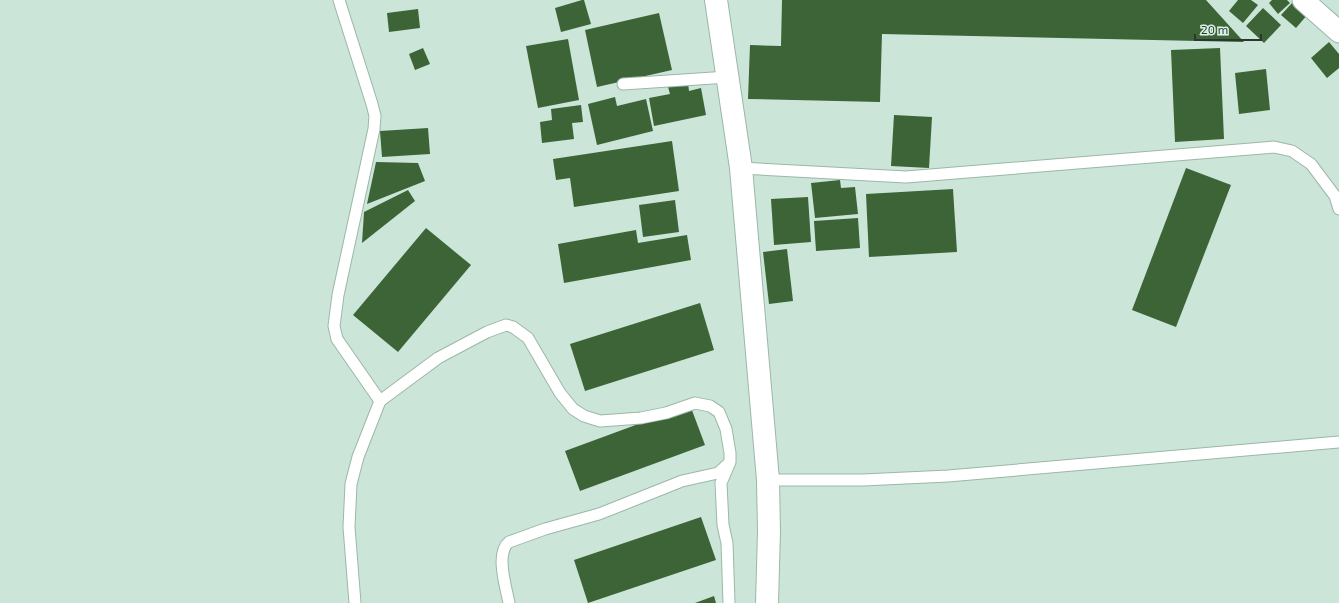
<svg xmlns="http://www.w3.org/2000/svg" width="1339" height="603" font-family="'Exo 2',sans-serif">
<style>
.building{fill:#3c6436}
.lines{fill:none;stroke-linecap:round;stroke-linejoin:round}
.service-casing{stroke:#9db6a9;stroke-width:13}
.minor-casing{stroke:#9db6a9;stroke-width:23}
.tertiary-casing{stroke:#9db6a9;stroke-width:24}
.service{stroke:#fff;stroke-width:11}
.minor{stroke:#fff;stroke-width:21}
.tertiary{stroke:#fff;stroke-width:22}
</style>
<rect width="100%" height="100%" fill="#cbe6d8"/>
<g class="building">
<polygon points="582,0 584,0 591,24 561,32 555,8"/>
<polygon points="782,0 1206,0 1244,42 882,34 880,102 748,99 750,45 781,46"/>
<polygon points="1238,0 1251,0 1258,5 1243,23 1229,11"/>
<polygon points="1272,0 1287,0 1290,3 1278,14 1269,3"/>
<polygon points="1293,2 1308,14 1296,28 1281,15"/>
<polygon points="1263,8 1281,25 1264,43 1246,26"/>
<polygon points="418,9 420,28 389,32 387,13"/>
<polygon points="659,13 672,70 597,87 585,30"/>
<polygon points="568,39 579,100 538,108 526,46"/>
<polygon points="1329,42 1339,54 1339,68 1327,78 1311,58"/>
<polygon points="423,48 430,64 415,70 409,54"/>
<polygon points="1220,48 1224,139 1175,142 1171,50"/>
<polygon points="1266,69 1270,110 1239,114 1235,73"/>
<polygon points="688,83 689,91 701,88 706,115 654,126 649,98 670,94 668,87"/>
<polygon points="615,97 617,106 646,99 653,131 597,145 588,104"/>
<polygon points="581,105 583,122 572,123 574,139 542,143 540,122 552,120 551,109"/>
<polygon points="894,115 932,117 929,168 891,166"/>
<polygon points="428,128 430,154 382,157 380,131"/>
<polygon points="672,141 679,191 574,207 570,178 556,180 553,159"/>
<polygon points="376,162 418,163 425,181 367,204"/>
<polygon points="1186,168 1231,185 1176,327 1132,310"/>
<polygon points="840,180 841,188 855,187 858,214 815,218 811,183"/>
<polygon points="953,189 957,252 869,257 866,194"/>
<polygon points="408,190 415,201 362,243 364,212"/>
<polygon points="808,197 811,242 774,245 771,199"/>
<polygon points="675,200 679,232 643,237 639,205"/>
<polygon points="858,218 860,248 816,251 814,221"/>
<polygon points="426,228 471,265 398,352 353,315"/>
<polygon points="636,230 638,243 687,235 691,260 564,283 558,244"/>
<polygon points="787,249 793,301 769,304 763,252"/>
<polygon points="700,303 714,350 585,391 570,344"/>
<polygon points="690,405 705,445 580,491 565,451"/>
<polygon points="701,517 716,560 588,603 574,560"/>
<polygon points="714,596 716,603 695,603"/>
</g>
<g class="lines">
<defs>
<g id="service">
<polyline points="339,0 372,104 375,116 374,129 338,295 334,326 337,339 380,401"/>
<polyline points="623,84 728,77"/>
<polyline points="741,168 906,177 1274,147 1292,151 1311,164 1335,196 1339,209"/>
<polyline points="768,480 863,480 948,476 1339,442"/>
<polyline points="355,603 349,527 351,484 358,457 380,401 438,358 487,332 506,325 513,327 528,338 560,393 573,409 584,416 600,421 641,418 666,413 695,403 710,406 719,412 726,429 730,453 730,462 721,483 723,525 727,543 729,603"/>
<path d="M509,603C506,587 495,553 509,542L545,529L599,514L682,481L718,473L728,464"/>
</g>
<polyline id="minor" points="1303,0 1339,32"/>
<polyline id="tertiary" points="716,0 741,168 768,480 769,531 767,603"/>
</defs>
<use href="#service" class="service-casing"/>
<use href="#minor" class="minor-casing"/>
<use href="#tertiary" class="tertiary-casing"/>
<use href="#service" class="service"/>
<use href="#minor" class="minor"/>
<use href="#tertiary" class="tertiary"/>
</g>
<path d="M1195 34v6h66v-6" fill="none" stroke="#2d3732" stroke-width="2"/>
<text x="1201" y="34" font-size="12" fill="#2d3732" stroke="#d8f3e5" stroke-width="3" paint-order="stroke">20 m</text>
</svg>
